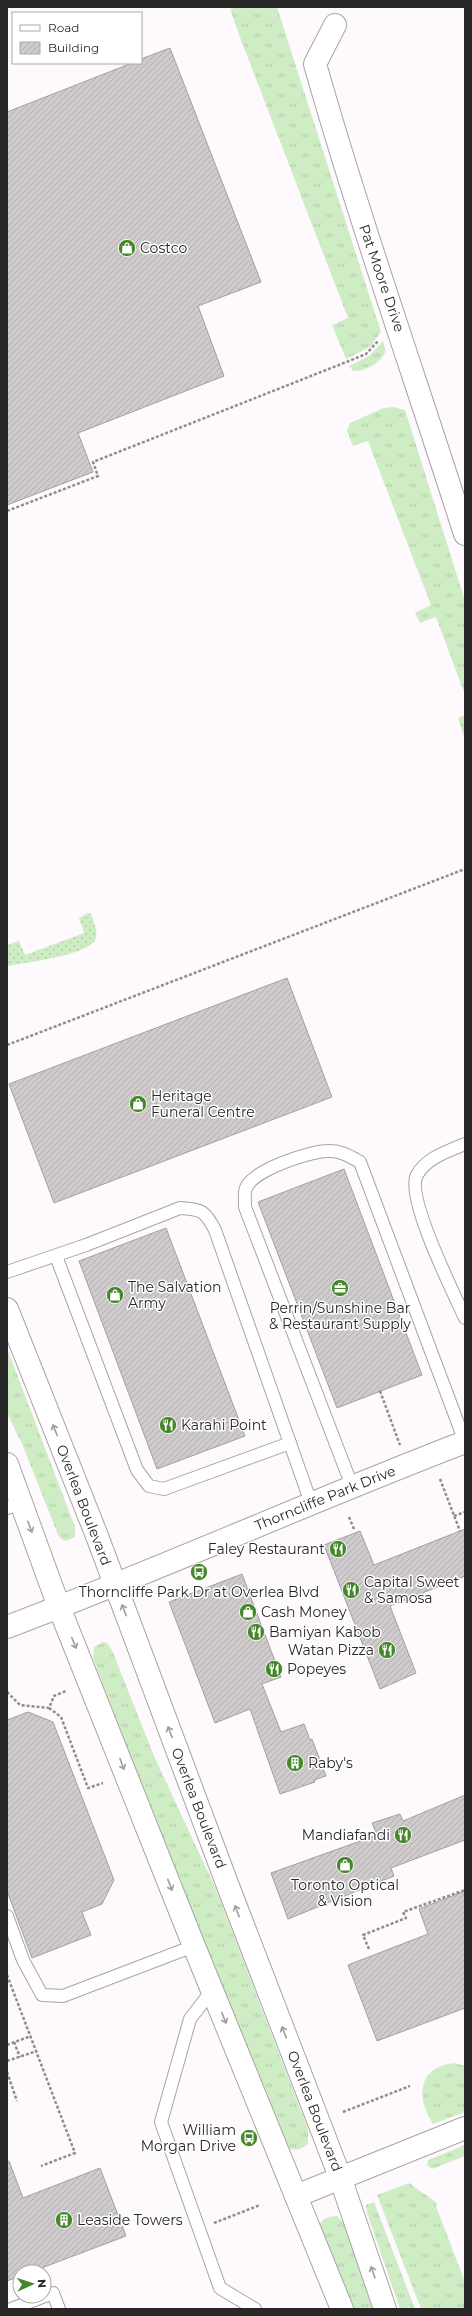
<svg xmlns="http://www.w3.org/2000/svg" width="472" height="2316" font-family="Montserrat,sans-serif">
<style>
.grass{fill:url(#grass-tufts)}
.park{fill:url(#park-dots)}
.building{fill:url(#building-hatch);stroke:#a4a0a2}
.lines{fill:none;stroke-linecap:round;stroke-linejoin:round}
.service-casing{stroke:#a8a4a6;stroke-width:14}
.minor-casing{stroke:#a8a4a6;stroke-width:24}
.tertiary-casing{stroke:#a8a4a6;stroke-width:24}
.secondary-casing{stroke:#a8a4a6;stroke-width:24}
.path{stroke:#908d8f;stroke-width:2.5;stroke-dasharray:3 2;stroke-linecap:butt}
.service{stroke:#fff;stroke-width:12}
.minor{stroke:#fff;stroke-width:22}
.tertiary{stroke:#fff;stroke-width:22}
.secondary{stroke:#fff;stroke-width:22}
.oneway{stroke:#9e9e9e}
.labels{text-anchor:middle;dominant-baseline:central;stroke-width:3;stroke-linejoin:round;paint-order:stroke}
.poi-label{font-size:14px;fill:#282728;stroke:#fff;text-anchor:start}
.street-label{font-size:14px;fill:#282728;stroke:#fff}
</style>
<defs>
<pattern id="grass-tufts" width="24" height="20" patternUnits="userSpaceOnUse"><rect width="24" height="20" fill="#cfedc5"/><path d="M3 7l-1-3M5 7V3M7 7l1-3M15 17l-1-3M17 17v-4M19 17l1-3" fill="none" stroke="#b2cba9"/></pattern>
<pattern id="park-dots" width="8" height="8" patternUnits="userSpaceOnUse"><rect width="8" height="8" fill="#cfedc5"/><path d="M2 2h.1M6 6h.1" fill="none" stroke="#b2cba9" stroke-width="1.8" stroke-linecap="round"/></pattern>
<pattern id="building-hatch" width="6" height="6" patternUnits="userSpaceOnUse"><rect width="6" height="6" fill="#cfcbcd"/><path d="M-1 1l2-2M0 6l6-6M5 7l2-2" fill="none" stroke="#b2aeb0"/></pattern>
</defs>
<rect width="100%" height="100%" fill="#fef9fc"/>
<g class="grass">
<polygon points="236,7 277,7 381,332 370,347 346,359 332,325 348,318 241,40 230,9"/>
<path d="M383,341L386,351C380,363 368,371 353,371L349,366L369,356Z"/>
<polygon points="393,407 405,410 465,601 465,695 436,617 420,623 415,613 431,605 368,441 353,446 347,431 350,423 384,408"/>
<polygon points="465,715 465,740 458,718"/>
<polygon points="7,1348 75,1527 75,1537 66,1541 61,1539 58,1535 23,1446 7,1413"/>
<path d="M103,1642L107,1643L112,1650L154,1756L215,1887L308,2129V2144C300,2151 293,2151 284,2147L198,1932L93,1658L94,1647Z"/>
<path d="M454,2063L465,2066V2112L433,2124C416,2098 417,2067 454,2063Z"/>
<polygon points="465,2145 465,2156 432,2169 427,2165 428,2160"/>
<polygon points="409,2183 437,2203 436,2206 465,2282 465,2309 421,2309 377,2195"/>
<polygon points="374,2202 415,2309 400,2309 367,2213 366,2205"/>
<path d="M337,2216L343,2222L377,2309H345L317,2230C321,2219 325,2217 337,2216Z"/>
</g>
<path class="park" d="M88,913L91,914C93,921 98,930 96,938C92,955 24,963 7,966V945L19,941L25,955L84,933L79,918Z"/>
<g class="building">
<polygon points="170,48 261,282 198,306 224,376 78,433 93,472 7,505 7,112 132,63 141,63 141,59"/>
<polygon points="287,978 332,1097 54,1203 9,1084"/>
<polygon points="344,1169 422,1375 337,1408 258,1202"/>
<polygon points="166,1228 245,1436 157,1469 79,1261"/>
<polygon points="465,1529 465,1576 390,1606 416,1673 380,1689 324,1545 360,1531 374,1565"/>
<polygon points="242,1574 281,1677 262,1684 281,1732 304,1724 310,1740 312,1739 326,1776 314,1780 315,1782 280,1794 250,1709 215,1723 169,1602"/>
<polygon points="28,1712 53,1722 114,1880 102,1904 82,1912 91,1935 32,1958 7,1891 7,1720"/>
<polygon points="465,1795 465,1840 391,1868 394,1876 288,1919 271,1873 377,1835 372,1823 400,1814 403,1821"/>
<polygon points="465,1891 465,2008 377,2041 348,1965 428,1934 419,1909"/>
<polygon points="9,2161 23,2198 100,2168 126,2236 31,2272 20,2272 20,2276 7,2281 7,2162"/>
</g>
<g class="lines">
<defs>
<g id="service">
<path d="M465,1144C448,1151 426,1158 417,1175C405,1196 454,1294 465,1318"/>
<polyline points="56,1256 137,1470 149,1486 164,1489 290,1443"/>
<path d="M7,1272L86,1245L180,1208C202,1209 205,1211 215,1230L311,1503"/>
<path d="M352,1486L245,1207C245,1202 244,1193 246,1188C253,1170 310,1151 328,1151C340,1150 351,1157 360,1162L465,1442"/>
<polyline points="7,1508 22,1503"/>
<polyline points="7,1916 23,1960 42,1995 63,1996 194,1946"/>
<polyline points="213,1989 190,2019 161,2122 220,2288 255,2309"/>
<polyline points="11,2309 53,2293 59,2309"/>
</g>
<g id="minor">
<path d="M335,25L315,64C360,222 415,377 465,534"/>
<polyline points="296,2196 465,2128"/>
</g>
<path id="tertiary" d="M7,1627C161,1569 311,1501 465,1442"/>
<g id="secondary">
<polyline points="7,1309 97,1536 228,1886 340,2177 385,2309"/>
<polyline points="7,1464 59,1607 194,1946 342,2309"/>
</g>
</defs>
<use href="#service" class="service-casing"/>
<use href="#minor" class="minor-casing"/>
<use href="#tertiary" class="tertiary-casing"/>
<use href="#secondary" class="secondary-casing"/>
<g class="path">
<polyline points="7,511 98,476 93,462 349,361 366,354 379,340"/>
<polyline points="7,1045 465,869"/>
<polyline points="380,1391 400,1445"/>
<polyline points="440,1479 460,1531"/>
<polyline points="454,1516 465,1512"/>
<polyline points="349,1517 354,1529"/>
<polyline points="7,1692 20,1705 49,1708 54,1696 66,1691"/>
<polyline points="49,1708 61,1717 88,1788 103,1783"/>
<polyline points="369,1949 363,1935 406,1918 403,1912 465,1890"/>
<polyline points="7,1975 75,2153 41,2166"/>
<polyline points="14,2042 20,2057"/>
<polyline points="7,2045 31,2036"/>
<polyline points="7,2061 37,2051"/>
<polyline points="7,2072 17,2101"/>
<polyline points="343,2112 410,2086"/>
<polyline points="214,2223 260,2205"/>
</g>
<use href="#service" class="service"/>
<use href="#minor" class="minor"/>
<use href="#tertiary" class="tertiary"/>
<use href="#secondary" class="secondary"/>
</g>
<defs><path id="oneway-shaft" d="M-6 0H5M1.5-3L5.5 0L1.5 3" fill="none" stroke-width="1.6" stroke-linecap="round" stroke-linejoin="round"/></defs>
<g class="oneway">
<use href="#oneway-shaft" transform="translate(55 1430) rotate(-112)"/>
<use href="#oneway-shaft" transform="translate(30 1527) rotate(70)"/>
<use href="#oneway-shaft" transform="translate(124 1610) rotate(-111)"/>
<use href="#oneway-shaft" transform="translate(74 1643) rotate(68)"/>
<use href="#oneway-shaft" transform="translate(170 1732) rotate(-111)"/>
<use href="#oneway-shaft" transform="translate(122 1764) rotate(69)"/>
<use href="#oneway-shaft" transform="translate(170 1885) rotate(69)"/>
<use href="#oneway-shaft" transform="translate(237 1911) rotate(-111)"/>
<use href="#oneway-shaft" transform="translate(224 2018) rotate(68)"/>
<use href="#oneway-shaft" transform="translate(284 2032) rotate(-111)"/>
<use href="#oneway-shaft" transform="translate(373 2272) rotate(-109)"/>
</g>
<defs>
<symbol id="shop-disc" viewBox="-11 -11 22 22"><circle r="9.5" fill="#458729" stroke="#fff"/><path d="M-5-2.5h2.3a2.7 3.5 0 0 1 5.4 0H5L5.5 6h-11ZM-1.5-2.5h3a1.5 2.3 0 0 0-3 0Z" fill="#fff"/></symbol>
<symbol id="office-disc" viewBox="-11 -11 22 22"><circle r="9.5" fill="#458729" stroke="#fff"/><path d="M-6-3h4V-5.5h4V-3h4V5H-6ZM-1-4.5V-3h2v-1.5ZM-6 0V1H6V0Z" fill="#fff"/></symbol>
<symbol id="restaurant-disc" viewBox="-11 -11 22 22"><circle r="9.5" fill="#458729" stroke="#fff"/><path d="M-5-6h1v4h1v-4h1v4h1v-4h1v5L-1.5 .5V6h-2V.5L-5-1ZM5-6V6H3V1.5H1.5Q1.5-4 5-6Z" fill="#fff"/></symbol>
<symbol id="bus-disc" viewBox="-11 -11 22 22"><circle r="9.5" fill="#458729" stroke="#fff"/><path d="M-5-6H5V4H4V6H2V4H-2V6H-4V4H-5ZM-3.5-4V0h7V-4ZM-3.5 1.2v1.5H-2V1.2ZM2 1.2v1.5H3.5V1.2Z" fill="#fff"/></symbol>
<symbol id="building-disc" viewBox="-11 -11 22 22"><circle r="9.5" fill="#458729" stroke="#fff"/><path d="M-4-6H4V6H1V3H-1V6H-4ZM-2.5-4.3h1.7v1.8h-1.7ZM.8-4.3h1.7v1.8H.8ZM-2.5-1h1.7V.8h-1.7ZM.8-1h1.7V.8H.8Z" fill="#fff"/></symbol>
</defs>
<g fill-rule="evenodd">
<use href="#shop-disc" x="117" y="238" width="20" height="20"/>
<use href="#shop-disc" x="128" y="1094" width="20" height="20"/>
<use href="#office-disc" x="330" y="1278" width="20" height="20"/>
<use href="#shop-disc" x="105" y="1285" width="20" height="20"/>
<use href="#restaurant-disc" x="158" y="1415" width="20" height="20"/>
<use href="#restaurant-disc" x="328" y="1539" width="20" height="20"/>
<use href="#bus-disc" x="189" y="1562" width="20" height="20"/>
<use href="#restaurant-disc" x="341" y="1580" width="20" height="20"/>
<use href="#shop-disc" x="238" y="1602" width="20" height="20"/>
<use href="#restaurant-disc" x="246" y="1622" width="20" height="20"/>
<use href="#restaurant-disc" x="377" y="1640" width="20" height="20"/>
<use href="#restaurant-disc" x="264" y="1659" width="20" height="20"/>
<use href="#building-disc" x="285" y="1753" width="20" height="20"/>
<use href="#restaurant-disc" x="393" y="1825" width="20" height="20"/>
<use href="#shop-disc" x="335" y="1855" width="20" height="20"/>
<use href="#bus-disc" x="239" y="2128" width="20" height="20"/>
<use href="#building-disc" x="54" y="2210" width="20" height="20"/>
</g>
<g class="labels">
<g class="poi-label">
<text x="140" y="248">Costco</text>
<text x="151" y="1096">Heritage<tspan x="151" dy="16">Funeral Centre</tspan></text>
<text x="128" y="1287">The Salvation<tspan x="128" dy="16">Army</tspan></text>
<text x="340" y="1308" text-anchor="middle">Perrin/Sunshine Bar<tspan x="340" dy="16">&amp; Restaurant Supply</tspan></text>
<text x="181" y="1425">Karahi Point</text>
<text x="325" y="1549" text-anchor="end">Faley Restaurant</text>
<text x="364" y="1582">Capital Sweet<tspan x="364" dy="16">&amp; Samosa</tspan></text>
<text x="199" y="1592" text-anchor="middle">Thorncliffe Park Dr at Overlea Blvd</text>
<text x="261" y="1612">Cash Money</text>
<text x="269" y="1632">Bamiyan Kabob</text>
<text x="374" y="1650" text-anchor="end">Watan Pizza</text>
<text x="287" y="1669">Popeyes</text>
<text x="308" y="1763">Raby's</text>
<text x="390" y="1835" text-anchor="end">Mandiafandi</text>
<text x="345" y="1885" text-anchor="middle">Toronto Optical<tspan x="345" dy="16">&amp; Vision</tspan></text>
<text x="236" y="2130" text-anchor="end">William<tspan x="236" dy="16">Morgan Drive</tspan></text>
<text x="77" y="2220">Leaside Towers</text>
</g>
<g class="street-label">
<text transform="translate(382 278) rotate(71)">Pat Moore Drive</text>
<text transform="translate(325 1498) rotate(-22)">Thorncliffe Park Drive</text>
<text transform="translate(84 1505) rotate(69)">Overlea Boulevard</text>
<text transform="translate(199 1808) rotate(69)">Overlea Boulevard</text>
<text transform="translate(315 2111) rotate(69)">Overlea Boulevard</text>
</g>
</g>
<rect width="472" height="2316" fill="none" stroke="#282728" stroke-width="16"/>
<rect x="12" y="12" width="130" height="52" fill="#ffffff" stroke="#a9a9a9"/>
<rect x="20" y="25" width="20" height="6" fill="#ffffff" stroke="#a9a9a9"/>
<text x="48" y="32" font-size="12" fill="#282728">Road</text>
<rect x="20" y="42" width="20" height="12" fill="url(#building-hatch)" stroke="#a9a9a9"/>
<text x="48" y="52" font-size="12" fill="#282728">Building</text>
<g transform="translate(32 2284) rotate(87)"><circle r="19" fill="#ffffff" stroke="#a9a9a9"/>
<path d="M0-3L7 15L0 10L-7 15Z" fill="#458729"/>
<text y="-6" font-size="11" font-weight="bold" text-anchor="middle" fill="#282728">N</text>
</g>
</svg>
